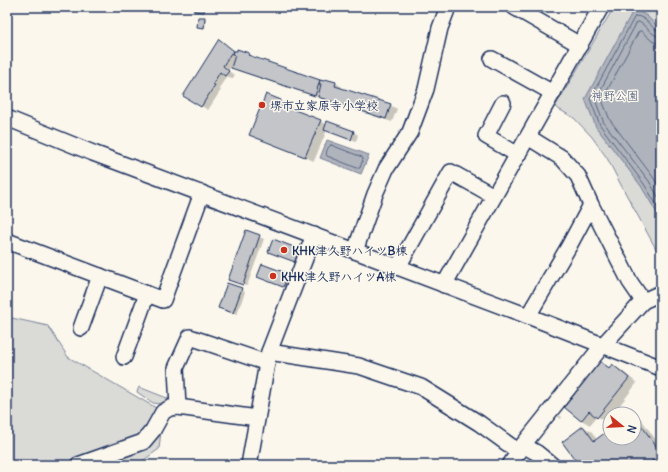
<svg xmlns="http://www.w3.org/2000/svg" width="668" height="472" font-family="Delius,'Klee One',sans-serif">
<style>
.green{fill:#dadad7;stroke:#7a849a}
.water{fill:#afb3bb;stroke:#747e96}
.shadow{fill:#0003}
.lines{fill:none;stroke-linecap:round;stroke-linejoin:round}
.shore{stroke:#566483;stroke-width:1}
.building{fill:#c3c5c9;stroke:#1b2f5e}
.minor-casing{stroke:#1b2f5e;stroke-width:18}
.minor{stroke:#fbf7ec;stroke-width:15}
.poi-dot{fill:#c8321e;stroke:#fbf7ec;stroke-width:1.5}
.labels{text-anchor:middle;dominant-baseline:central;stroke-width:3;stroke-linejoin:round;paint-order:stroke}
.park-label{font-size:12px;fill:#415176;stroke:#fbf7ec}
.poi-label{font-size:12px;font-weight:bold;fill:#1b2f5e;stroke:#fbf7ec;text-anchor:start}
</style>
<rect width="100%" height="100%" fill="#fbf7ec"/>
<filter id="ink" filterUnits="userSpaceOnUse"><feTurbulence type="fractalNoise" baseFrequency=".025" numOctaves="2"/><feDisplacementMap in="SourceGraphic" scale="8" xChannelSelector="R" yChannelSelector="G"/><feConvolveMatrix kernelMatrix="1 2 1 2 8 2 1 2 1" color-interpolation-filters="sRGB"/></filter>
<g filter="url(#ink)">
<g class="green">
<polygon points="614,7 661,7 661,258 621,185 607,158 592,137 574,118 555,107"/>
<polygon points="7,317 48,326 68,357 163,412 159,449 137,465 7,465"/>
<polygon points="139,387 172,400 171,405 153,403 137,392"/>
</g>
<g class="water">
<polygon points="634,9 647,16 661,30 661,220 641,186 596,127 585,99"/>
<polygon points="327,140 369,155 361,174 320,158"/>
</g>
<g class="shadow">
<polygon points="205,18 206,19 205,28 198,27"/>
<polygon points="220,41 237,53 248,54 254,58 324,83 325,80 336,83 342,87 341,89 390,105 397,109 392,122 238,71 231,67 228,71 235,75 232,79 227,76 219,88 221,90 208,110 184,95"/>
<polygon points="280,101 289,106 288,108 320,121 327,125 328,123 354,132 358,135 356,141 327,130 314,161 259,139 251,134"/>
<polygon points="247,232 264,239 247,286 234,282"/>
<polygon points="299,250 303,252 299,263 273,254"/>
<polygon points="288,275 292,277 288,289 258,277"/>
<polygon points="241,289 245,292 237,314 223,310"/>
<polygon points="601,362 610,368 612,365 621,370 637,383 613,414 610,414 610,418 606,422 597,416 590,425 581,420"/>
<polygon points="558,415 562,417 561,419 557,416"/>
<polygon points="634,415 641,419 661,447 661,465 580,465 584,427 592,432 597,440 610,431 610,438 634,438"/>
</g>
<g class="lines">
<g class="shore">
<path d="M661,32C651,30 647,16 635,16L590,99L600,125L644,184L661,212"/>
<path d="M661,37C651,36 647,26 639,22H637L595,100L604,123L649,181L661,202"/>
<polyline points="661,43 656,43 652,41 641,31 639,31 602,100 610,120 653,177 661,190"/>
<path d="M331,145L362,157L363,159L360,168H357L327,156C325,153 328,146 331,145Z"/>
</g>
</g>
<g class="building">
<polygon points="194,7 205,7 204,12 194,11"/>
<polygon points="198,17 205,17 204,28 197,27"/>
<polygon points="219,39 234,51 233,54 231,53 223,66 229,71 225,76 220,72 213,84 215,85 201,107 183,96"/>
<polygon points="237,49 249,53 248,55 320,80 315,96 231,68 235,55 233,54 234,51 237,51"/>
<polygon points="325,79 336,82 335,86 391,104 386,119 318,97 321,84 319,84 320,80 324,81"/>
<polygon points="266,94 281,100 279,104 321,120 305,157 249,135"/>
<polygon points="327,121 354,131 351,140 324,130"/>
<polygon points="246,230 260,235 243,285 228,280"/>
<polygon points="273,239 299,249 295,262 268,252"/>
<polygon points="262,264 289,274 283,287 257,277"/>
<polygon points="227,283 242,288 233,313 218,308"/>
<polygon points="600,361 609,368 612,364 629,378 597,418 589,411 581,421 564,407"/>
<polygon points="634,415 661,453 661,465 657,465 653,460 647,465 579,465 562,442 583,426 594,441 610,429 610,438 634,438"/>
</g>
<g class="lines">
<defs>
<g id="minor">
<polyline points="514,7 580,45"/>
<polyline points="492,59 553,93"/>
<polyline points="503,103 486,136 518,155"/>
<polyline points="7,118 93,153 355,251 528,316 661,368"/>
<polyline points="528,137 562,158 578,176 591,205 630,282 643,301"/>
<polyline points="7,241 163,300 202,193"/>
<polyline points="355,251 375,194 386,169 410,132 426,89 440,28 448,7"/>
<polyline points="398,267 451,172 494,196"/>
<polyline points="444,285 601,7"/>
<polyline points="528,316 569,246 591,205"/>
<polyline points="81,328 100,276"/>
<polyline points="269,352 359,366 421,387 479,423 519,452"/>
<polyline points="124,357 147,294"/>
<polyline points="178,407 176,368 190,337 267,363"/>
<polyline points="523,445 537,453 552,465"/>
<polyline points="78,465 143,442 153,430 163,412 170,408 178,407 257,418"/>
<polyline points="249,465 267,363 269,352 314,235"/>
<polyline points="510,465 523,445 602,346 643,301 661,293"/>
</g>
</defs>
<use href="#minor" class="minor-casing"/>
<use href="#minor" class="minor"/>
</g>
</g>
<g class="poi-dot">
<circle cx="262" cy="105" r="4"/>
<circle cx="284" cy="250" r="4"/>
<circle cx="273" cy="276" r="4"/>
</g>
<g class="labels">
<g class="park-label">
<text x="615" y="95">神野公園</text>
</g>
<g class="poi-label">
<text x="270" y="105">堺市立家原寺小学校</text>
<text x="292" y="250">KHK津久野ハイツB棟</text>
<text x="281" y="276">KHK津久野ハイツA棟</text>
</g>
</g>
<rect width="668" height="472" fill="none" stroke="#fbf7ec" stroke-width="24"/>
<rect x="12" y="12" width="644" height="448" fill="none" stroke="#1b2f5e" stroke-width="1.5" filter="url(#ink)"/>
<g transform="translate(622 426) rotate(108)"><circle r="19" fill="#fbf7ec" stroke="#a1a7b3"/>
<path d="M0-3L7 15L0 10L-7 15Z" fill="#c8321e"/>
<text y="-6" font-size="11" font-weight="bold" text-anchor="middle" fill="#1b2f5e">N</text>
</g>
</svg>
